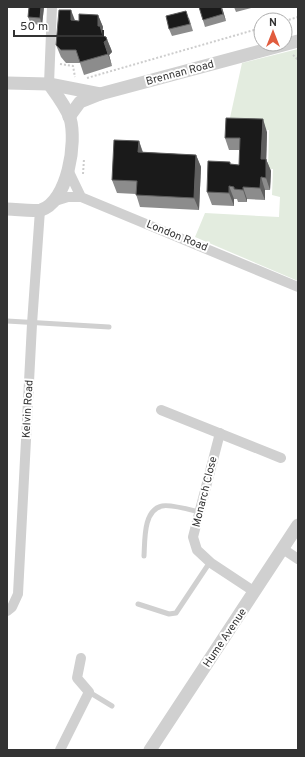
<svg xmlns="http://www.w3.org/2000/svg" width="305" height="757" font-family="Overpass,sans-serif">
<style>
.green{fill:#e3ecdf}
.lines{fill:none;stroke-linecap:round;stroke-linejoin:round}
.path{stroke:#cdcdcd;stroke-width:2;stroke-dasharray:2 2;stroke-linecap:butt}
.service{stroke:#d0d0d0;stroke-width:5}
.minor{stroke:#d0d0d0;stroke-width:10}
.tertiary{stroke:#d0d0d0;stroke-width:13}
.wall{fill:#8c8c8c}
.shaded-wall{fill:#5f5f5f}
.building{fill:#1a1a1a;stroke:#5f5f5f}
.labels{text-anchor:middle;dominant-baseline:central;stroke-width:4;stroke-linejoin:round;paint-order:stroke}
.street-label{font-size:11px;fill:#333;stroke:#fff}
</style>
<rect width="100%" height="100%" fill="#fff"/>
<polygon class="green" points="298,49 298,281 195,237 205,213 279,217 280,197 272,195 273,169 268,169 269,130 228,127 242,63"/>
<g class="lines">
<g class="path">
<polyline points="285,21 298,17"/>
<polyline points="293,55 298,60"/>
<polyline points="60,64 73,66 75,77"/>
<polyline points="87,78 261,28"/>
<polyline points="83,174 84,159"/>
</g>
<g class="service">
<polyline points="7,321 109,327"/>
<path d="M144,556C145,541 143,510 162,506C170,504 191,510 199,512"/>
<polyline points="138,604 169,614 176,613 210,562"/>
<polyline points="89,692 112,706"/>
</g>
<g class="minor">
<polyline points="49,84 52,7"/>
<polyline points="69,172 81,197 298,287"/>
<polyline points="52,202 68,197 81,197"/>
<polyline points="161,410 281,458"/>
<polyline points="220,433 193,537 197,550 211,563 255,592"/>
<polyline points="283,549 298,559"/>
<polyline points="7,611 12,607 18,594 32,324 40,210"/>
<polyline points="60,750 89,692 77,678 81,658"/>
</g>
<g class="tertiary">
<polyline points="7,83 49,84 100,94"/>
<polyline points="69,117 80,102 100,94 298,41"/>
<path d="M7,209C17,209 32,212 41,210C68,201 77,142 70,118C65,105 57,95 49,84"/>
<polyline points="150,750 298,525"/>
</g>
</g>
<g class="wall">
<polygon points="21,7 44,7 42,25 31,24 28,17 29,8"/>
<polygon points="199,7 222,7 226,21 205,27"/>
<polygon points="234,7 255,7 236,12"/>
<polygon points="98,15 103,27 102,33 104,36 106,37 111,49 112,52 109,55 112,66 84,75 80,63 66,63 61,57 56,45 75,21 79,21"/>
<polygon points="189,18 193,31 172,36 169,29"/>
<polygon points="267,132 266,159 271,171 270,190 265,190 265,200 247,199 247,202 238,202 237,199 234,199 234,206 212,205 207,192 231,164 239,165 239,150 229,150 225,138"/>
<polygon points="139,141 143,152 196,155 201,167 199,210 140,207 136,194 117,193 112,180"/>
</g>
<g class="shaded-wall">
<polygon points="41,7 44,7 42,25 40,18"/>
<polygon points="221,7 222,8 226,21 223,14"/>
<polygon points="71,10 76,23 71,20"/>
<polygon points="98,15 103,27 102,33 105,42 106,37 111,49 112,52 109,55 112,66 98,26"/>
<polygon points="263,119 267,132 266,171 261,159"/>
<polygon points="139,141 143,154 138,152"/>
<polygon points="196,155 201,167 199,210 194,198"/>
<polygon points="266,159 271,171 270,190 266,178"/>
<polygon points="261,177 265,190 265,200 260,188"/>
<polygon points="229,186 234,199 234,206 229,193"/>
<polygon points="243,187 247,199 247,202 243,190"/>
</g>
<g class="building">
<polygon points="29,7 41,7 40,18 28,17"/>
<polygon points="199,7 221,7 223,14 203,20"/>
<polygon points="59,10 71,10 71,20 79,21 79,14 98,15 98,26 100,26 103,36 106,37 107,40 104,42 108,54 80,62 76,50 61,50 56,45"/>
<polygon points="186,11 190,24 169,29 166,16"/>
<polygon points="226,118 263,119 261,159 266,159 266,178 261,177 260,188 243,187 243,190 234,189 234,187 229,186 229,193 207,192 208,161 230,162 230,164 239,165 240,138 225,138"/>
<polygon points="114,140 139,141 138,152 196,155 194,198 136,195 137,181 112,180"/>
</g>
<g class="labels">
<g class="street-label">
<text transform="translate(180 73) rotate(-15)">Brennan Road</text>
<text transform="translate(177 236) rotate(22)">London Road</text>
<text transform="translate(28 409) rotate(-87)">Kelvin Road</text>
<text transform="translate(205 492) rotate(-76)">Monarch Close</text>
<text transform="translate(225 638) rotate(-56)">Hume Avenue</text>
</g>
</g>
<rect width="305" height="757" fill="none" stroke="#333333" stroke-width="16"/>
<g transform="translate(273 32)"><circle r="19" fill="#ffffff" stroke="#adadad"/>
<path d="M0-3L7 15L0 10L-7 15Z" fill="#e15c3e"/>
<text y="-6" font-size="11" font-weight="bold" text-anchor="middle" fill="#333333">N</text>
</g>
<path d="M14 30v6h89v-6" fill="none" stroke="#333333" stroke-width="2"/>
<text x="20" y="30" font-size="12" fill="#333333" stroke="#ffffff" stroke-width="3" paint-order="stroke">50 m</text>
</svg>
